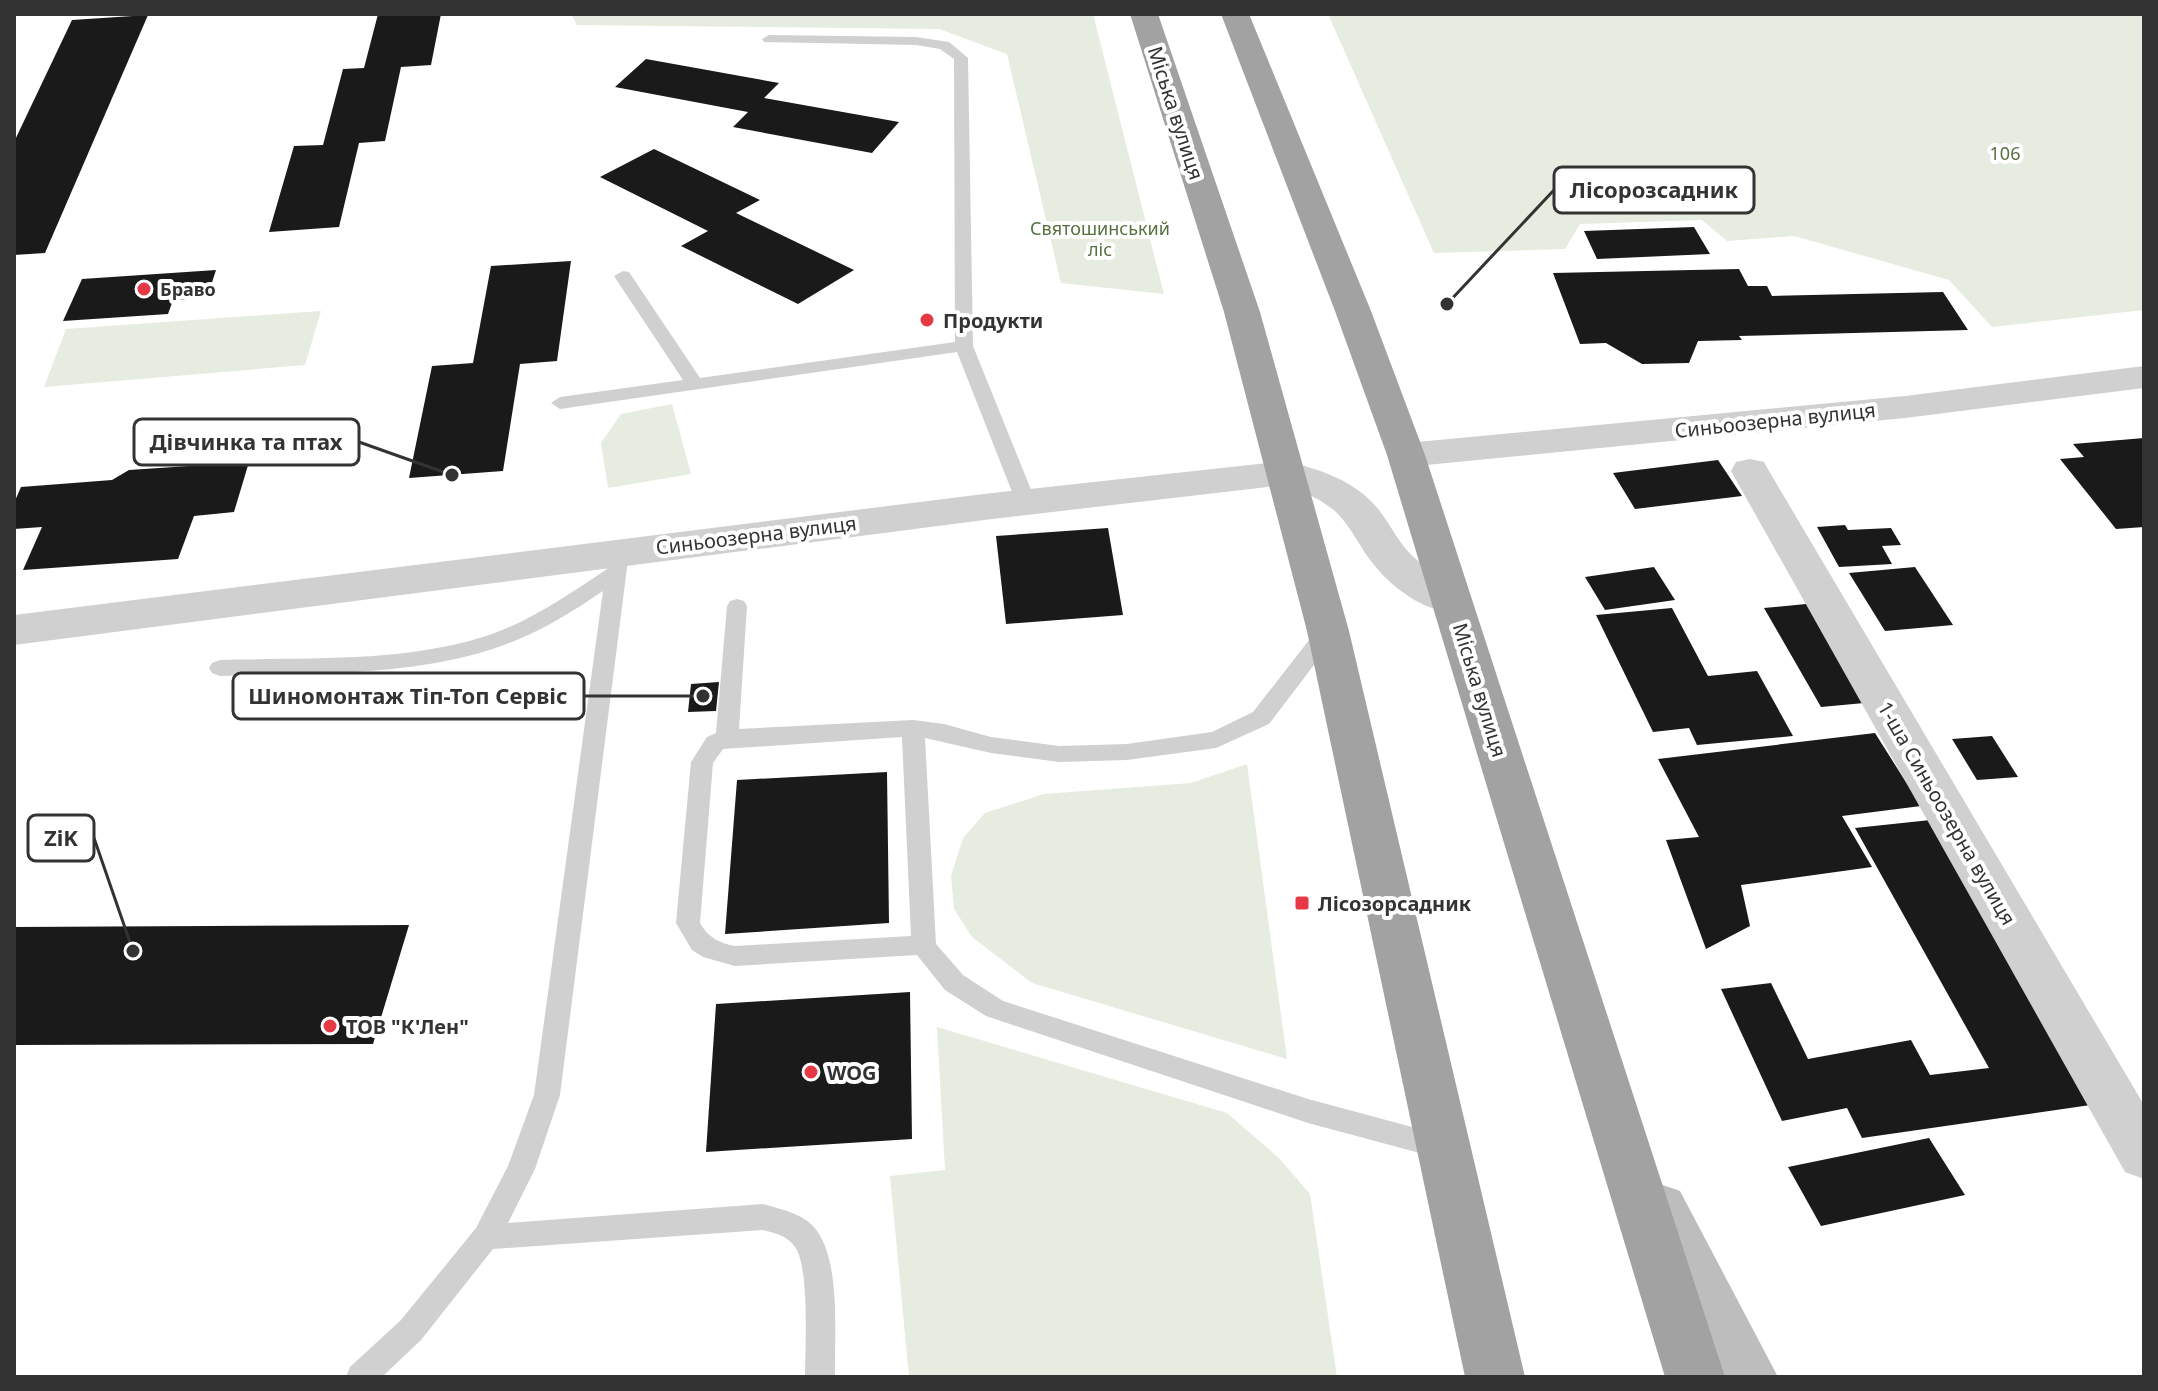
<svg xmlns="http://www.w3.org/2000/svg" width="2158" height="1391" font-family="'Noto Sans',sans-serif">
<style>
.green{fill:#e6ecdf}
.building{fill:#1a1a1a}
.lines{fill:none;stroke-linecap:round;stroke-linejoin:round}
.service{fill:#d0d0d0;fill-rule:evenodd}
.minor{fill:#d0d0d0;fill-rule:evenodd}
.secondary{fill:#bdbdbd;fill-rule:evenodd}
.trunk{fill:#a2a2a2;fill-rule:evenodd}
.poi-dot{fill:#e63946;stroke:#fff;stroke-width:3}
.labels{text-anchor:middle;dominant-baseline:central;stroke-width:8;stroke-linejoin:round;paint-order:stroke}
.far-park-label{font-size:18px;fill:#56703f;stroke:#fff}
.far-poi-label{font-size:18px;font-weight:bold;fill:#333;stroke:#fff;text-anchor:start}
.street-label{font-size:20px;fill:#333;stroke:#fff}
.poi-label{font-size:20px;font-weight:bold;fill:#333;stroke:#fff;text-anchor:start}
.leader{fill:none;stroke:#333;stroke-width:3}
.callout-dot{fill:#333;stroke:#fff;stroke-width:3}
.callout{fill:#fff;stroke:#333;stroke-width:3}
.callout-label{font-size:22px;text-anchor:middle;font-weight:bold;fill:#333}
</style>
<rect width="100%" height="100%" fill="#fff"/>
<g class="green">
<polygon points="571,14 1093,14 1164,294 1061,283 1007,54 939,29 577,25"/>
<polygon points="1328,14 2144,14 2144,310 1992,327 1949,280 1794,236 1727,241 1702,220 1580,224 1565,249 1434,253"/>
<polygon points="321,311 305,365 44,387 66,329"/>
<polygon points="672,404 691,474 608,488 601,443 621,414"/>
<polygon points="1247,764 1287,1059 1032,983 972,937 954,909 951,876 963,838 985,813 1044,794 1191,783"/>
<polygon points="937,1027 1227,1113 1279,1158 1310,1194 1337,1377 909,1377 890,1176 945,1170"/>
</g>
<g class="building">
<polygon points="378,14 441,14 431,65 401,67 385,141 359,143 339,227 269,232 294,146 323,145 343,69 364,68"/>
<polygon points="148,15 45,253 14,255 14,142 72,20"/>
<polygon points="646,59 779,83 764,98 899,122 872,153 733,127 748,112 615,87"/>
<polygon points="654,149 760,200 736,213 854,270 798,304 681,246 708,231 600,177"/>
<polygon points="1694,227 1710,254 1597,259 1584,231"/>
<polygon points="571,261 557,361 520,364 503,471 409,478 432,366 473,363 491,266"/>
<polygon points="1739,269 1748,286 1767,286 1772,296 1943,292 1968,330 1739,336 1742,340 1698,341 1689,363 1642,364 1606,343 1580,344 1553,273"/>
<polygon points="216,270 207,298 173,300 168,314 63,321 82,279"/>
<polygon points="2144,438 2144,527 2116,529 2060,459 2084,457 2073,444"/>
<polygon points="1718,460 1742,496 1635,509 1613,473"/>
<polygon points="249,462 234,512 194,516 178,559 23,570 42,527 14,529 14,503 21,487 112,480 129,470"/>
<polygon points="1845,525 1848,530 1891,528 1901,545 1882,546 1892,564 1839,567 1817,527"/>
<polygon points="1108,528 1123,615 1006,624 996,536"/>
<polygon points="1654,567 1675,600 1605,610 1585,577"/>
<polygon points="1915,567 1953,625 1885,631 1849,573"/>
<polygon points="1816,603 1875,702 1821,707 1764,608"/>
<polygon points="1672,608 1708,676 1757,671 1793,736 1697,745 1689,728 1653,732 1596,615"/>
<polygon points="719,682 716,711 688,712 691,684"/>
<polygon points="1875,733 1921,806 1842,816 1872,867 1741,885 1750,926 1706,949 1666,840 1699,837 1658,759"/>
<polygon points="1992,736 2018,777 1977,780 1952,739"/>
<polygon points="887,772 889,923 725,934 737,780"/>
<polygon points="1940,819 2111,1102 1862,1138 1847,1108 1782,1121 1721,989 1771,983 1808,1059 1911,1040 1930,1075 1989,1068 1855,828"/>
<polygon points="409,925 373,1044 14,1045 14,927"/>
<polygon points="910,992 912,1139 706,1152 716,1004"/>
<polygon points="1929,1138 1965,1195 1821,1226 1788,1167"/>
</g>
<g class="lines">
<g class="service">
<polygon points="769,35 916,37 949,42 968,58 973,346 1036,502 1033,506 1019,506 1016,502 957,352 560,409 551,403 560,397 683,380 614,276 623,271 629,272 700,378 955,342 954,59 940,49 916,45 764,42 762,39"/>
<path d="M619,545L629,552L560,1095L535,1169L508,1223L763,1204C780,1209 801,1213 813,1226C842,1257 834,1337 835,1377H805C805,1349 810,1268 795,1247C788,1236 775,1233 763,1230L493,1249L421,1340L382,1377H346L350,1367L401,1320L476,1228L508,1166L534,1095L603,591C575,610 545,629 512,642C421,678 317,672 220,676L212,673L209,668L212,663L220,660C307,657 399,663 483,637C528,623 568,595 607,569L609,552Z"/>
<path d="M737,599L744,601L747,606L739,729L913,720L944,724L991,737L1059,746L1127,744L1212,732L1253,712L1320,626H1336L1339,631L1336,636L1269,724L1216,748L1127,760L1059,762L991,753L925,738L936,944L963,975L1003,1001L1308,1099L1442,1135L1452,1139L1456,1147L1452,1155L1442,1159L1308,1123L986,1016L945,990L917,955L735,966L703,957L692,950L676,923L691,762L707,737L716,733L727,606L730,601ZM902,737L911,936L735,946C719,943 709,938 700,923L713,763L723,749Z"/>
</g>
<g class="minor">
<polygon points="2144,366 2144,388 1905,418 1406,467 1392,463 1387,455 1392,447 1406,443 1905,396"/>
<polygon points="1750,459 1764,462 1769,471 2144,1105 2144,1179 2125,1172 1731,471 1736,462"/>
<path d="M1286,461C1321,470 1355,480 1379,510C1392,527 1400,546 1417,560C1434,574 1460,581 1472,600L1466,610C1434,619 1395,591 1375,566C1360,549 1352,527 1335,511C1320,499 1303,491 1285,485L992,519L14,645V615L992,493Z"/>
</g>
<polygon class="secondary" points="1660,1184 1680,1191 1778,1377 1717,1377 1632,1209 1640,1191"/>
<g class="trunk">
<polygon points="1130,14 1158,14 1260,312 1349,631 1525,1377 1465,1377 1307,631 1224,312"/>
<polygon points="1221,14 1249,14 1371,311 1425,455 1725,1377 1665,1377 1387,455 1335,311"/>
</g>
</g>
<g class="poi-dot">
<circle cx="144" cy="289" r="8"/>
<circle cx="927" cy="320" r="8"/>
<rect x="1294" y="895" width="16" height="16" rx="4"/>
<circle cx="330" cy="1026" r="8"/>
<circle cx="811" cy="1072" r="8"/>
</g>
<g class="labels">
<g class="far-park-label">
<text x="2005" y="153">106</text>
<text x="1100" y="228">Святошинський<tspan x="1100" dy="21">ліс</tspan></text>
</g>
<g class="far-poi-label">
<text x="160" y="289">Браво</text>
</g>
<g class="street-label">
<text transform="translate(1176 113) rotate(72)">Міська вулиця</text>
<text transform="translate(1775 420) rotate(-6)">Синьоозерна вулиця</text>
<text transform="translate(756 535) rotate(-7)">Синьоозерна вулиця</text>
<text transform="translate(1480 690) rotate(73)">Міська вулиця</text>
<text transform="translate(1947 813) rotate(60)">1-ша Синьоозерна вулиця</text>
</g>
<g class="poi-label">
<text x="943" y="320">Продукти</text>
<text x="1318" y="903">Лісозорсадник</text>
<text x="346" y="1026">ТОВ "К'Лен"</text>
<text x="827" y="1072">WOG</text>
</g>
</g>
<path class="leader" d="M1447 304L1554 190M452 475L359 442M703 696L584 696M133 951L94 838"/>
<g class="callout-dot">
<circle cx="1447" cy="304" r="8"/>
<circle cx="452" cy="475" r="8"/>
<circle cx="703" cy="696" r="8"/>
<circle cx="133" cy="951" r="8"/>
</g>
<g class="callout">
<rect x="1554" y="167" width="200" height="46" rx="8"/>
<rect x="134" y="419" width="225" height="46" rx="8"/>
<rect x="233" y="673" width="351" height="46" rx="8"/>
<rect x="28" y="815" width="66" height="46" rx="8"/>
</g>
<g class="callout-label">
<text x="1654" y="198">Лісорозсадник</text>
<text x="246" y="450">Дівчинка та птах</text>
<text x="408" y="704">Шиномонтаж Тіп-Топ Сервіс</text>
<text x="61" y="846">ZiK</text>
</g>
<rect width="2158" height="1391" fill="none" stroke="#333333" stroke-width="32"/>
</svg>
